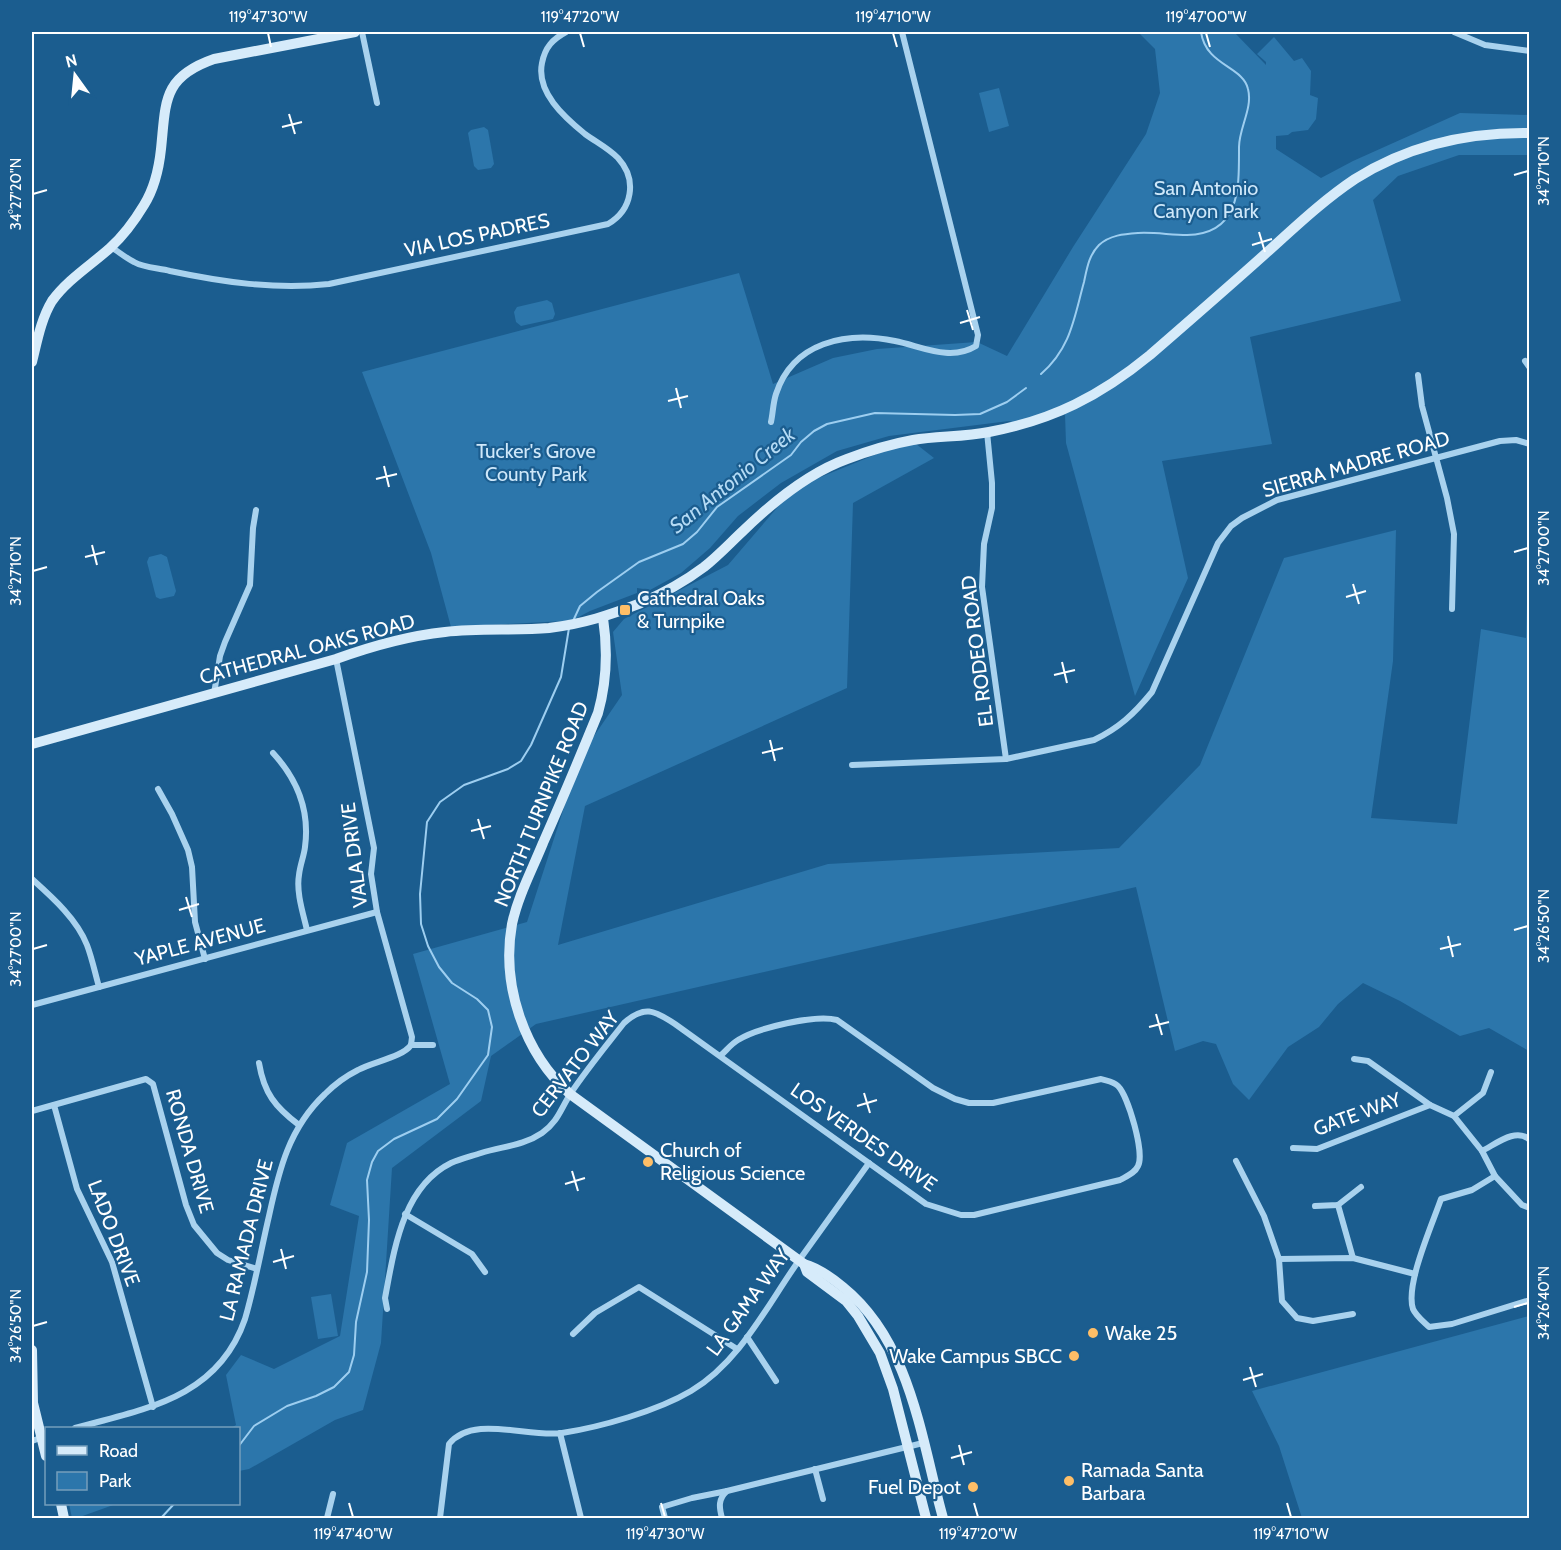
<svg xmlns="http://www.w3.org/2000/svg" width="1561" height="1550" font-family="Cabin,sans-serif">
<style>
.green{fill:#2c76ab}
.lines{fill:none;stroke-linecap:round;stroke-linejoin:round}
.stream{stroke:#9dcef0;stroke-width:2}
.street{stroke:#a9d2ee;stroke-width:6}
.secondary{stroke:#d6ebfa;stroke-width:10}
.ticks{fill:none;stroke:#fff;stroke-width:2}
.poi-dot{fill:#febe67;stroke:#1b5d8f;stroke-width:2}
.labels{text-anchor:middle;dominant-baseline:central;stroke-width:4.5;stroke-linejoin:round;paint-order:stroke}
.park-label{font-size:20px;fill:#cfe8fa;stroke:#1b5d8f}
.street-label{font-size:20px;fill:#fff;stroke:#1b5d8f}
.poi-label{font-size:20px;fill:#fff;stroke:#1b5d8f;text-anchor:start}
.water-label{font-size:21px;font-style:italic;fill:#b5dbf5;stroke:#1b5d8f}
.neatline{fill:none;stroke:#fff;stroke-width:2}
.ticks-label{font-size:15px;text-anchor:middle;fill:#fff}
</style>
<rect width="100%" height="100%" fill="#1b5d8f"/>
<g class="green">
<polygon points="1138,32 1234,32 1266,65 1266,62 1257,54 1274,37 1294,61 1302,58 1311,71 1310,95 1318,98 1316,119 1308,130 1292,132 1288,135 1276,136 1276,149 1321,178 1353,161 1460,113 1529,115 1529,155 1459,155 1398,176 1373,200 1401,301 1250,337 1272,444 1162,461 1188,578 1135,696 1066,443 1065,414 1030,427 1009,421 889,436 837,451 781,483 738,516 710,548 681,573 650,590 637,588 637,593 590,611 573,620 564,621 451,627 431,553 362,372 739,273 773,384 833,358 877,349 977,342 1007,356 1073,247 1146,134 1160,93 1155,49"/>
<polygon points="999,88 1009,126 989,132 979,93"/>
<polygon points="484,127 488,130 494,164 491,168 478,170 474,166 468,133 471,130"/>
<polygon points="547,300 552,303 555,314 553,319 521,326 516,322 514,312 517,307"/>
<polygon points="911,440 934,458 853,503 847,688 585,806 558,945 828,864 1119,848 1200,765 1284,558 1396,530 1393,661 1371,818 1457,824 1481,629 1526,638 1529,534 1529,1051 1489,1028 1460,1036 1400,1001 1363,983 1338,1004 1319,1027 1288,1047 1249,1100 1233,1084 1216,1044 1203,1041 1175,1051 1136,887 536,1024 491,1056 481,1101 392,1168 381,1343 363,1410 335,1420 249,1469 239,1471 238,1428 231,1428 236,1425 226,1375 241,1355 274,1369 340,1336 359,1216 330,1205 347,1143 450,1084 413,954 527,922 581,755 622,695 613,632 624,619 728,565 794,488"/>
<polygon points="161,554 167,557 176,591 174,596 160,599 156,597 147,562 149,557"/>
<polygon points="331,1294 338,1336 318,1339 311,1297"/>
<polygon points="1529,1316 1529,1518 1302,1518 1279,1446 1252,1391"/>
<polygon points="69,1504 116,1504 77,1518 72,1518"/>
</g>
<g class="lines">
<g class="stream">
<path d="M1041,374C1071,348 1074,318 1084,282C1087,268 1089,255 1099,245C1110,235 1124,234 1138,233C1154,232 1171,235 1187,235C1241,234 1239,187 1239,147C1239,128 1253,108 1248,89C1243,66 1206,66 1201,32"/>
<polyline points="573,621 580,606 597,592 639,562 683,544 697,532 717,507 791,455 801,442 814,431 827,424 875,413 955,415 980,414 1007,402 1026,388"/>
<polyline points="238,1447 254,1426 287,1406 316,1396 334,1387 349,1372 354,1355 356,1322 367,1272 369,1220 367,1180 372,1162 378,1151 394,1139 437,1119 457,1099 488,1055 492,1027 488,1010 477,999 452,983 439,967 428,946 421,924 420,894 427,822 440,802 464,785 508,769 521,761 531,745 561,677 569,628"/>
<polyline points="161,1518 174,1504"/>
</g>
<g class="street">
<polyline points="362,32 377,103"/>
<polyline points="1454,32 1485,45 1530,51"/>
<path d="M111,247C119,252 126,258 134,262C144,268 159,268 170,271C222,282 276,290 329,284L608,224C632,210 638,180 618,158C608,148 596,142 585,134C564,117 536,92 542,63C545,47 553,39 566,32"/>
<polyline points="1525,361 1530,368"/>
<polyline points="1418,375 1422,406 1447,498 1454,534 1452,609"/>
<path d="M771,422C773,413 773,403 776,394C793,342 846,331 895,341C921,346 950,362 976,346L978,335L902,32"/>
<polyline points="987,432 992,483 992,508 984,544 982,587 1006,759"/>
<polyline points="336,659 374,848 371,874 377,912 412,1037 411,1045"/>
<polyline points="214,694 220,656 225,642 250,585 253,528 256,510"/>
<path d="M273,753C297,779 310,810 305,847C304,856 300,865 299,875C296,892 303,913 307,930"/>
<path d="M852,765L1006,759L1094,740C1119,728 1134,714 1152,692L1218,543L1231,526L1242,518L1277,500L1500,441L1516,440L1530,444"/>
<polyline points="158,789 172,814 188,850 192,867 195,922 205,959"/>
<path d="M32,879C52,897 77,919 87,945C92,958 95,973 99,987"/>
<polyline points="32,1005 377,912"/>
<polyline points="411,1045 433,1045"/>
<polyline points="1354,1059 1368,1061 1430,1105 1454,1116 1482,1151 1495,1176 1522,1205 1530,1208"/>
<path d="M259,1063C264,1093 275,1107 299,1125"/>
<polyline points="54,1105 77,1189 112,1262 153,1407"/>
<polyline points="32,1111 146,1079 153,1084 186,1205 194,1225 217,1253 228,1260 257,1269"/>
<polyline points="1454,1116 1483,1093 1491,1072"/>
<polyline points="1293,1148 1317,1149 1430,1105"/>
<path d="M1482,1151C1496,1144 1516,1127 1530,1140"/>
<polyline points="1236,1161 1264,1216 1279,1259 1282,1301 1297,1318 1313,1321 1353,1314"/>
<path d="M1495,1176L1472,1190L1441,1199C1432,1225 1405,1285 1413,1309C1416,1316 1424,1322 1429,1327L1452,1324L1530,1300"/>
<polyline points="1338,1205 1353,1258"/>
<polyline points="1315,1206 1338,1205 1361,1187"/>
<polyline points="405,1214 472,1254 485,1272"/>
<polyline points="1279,1259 1353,1258 1415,1274"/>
<path d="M387,1309L385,1298C394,1251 402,1187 451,1163C460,1159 472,1156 481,1153C503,1146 523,1146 542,1133C558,1122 561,1108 571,1093C587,1069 606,1046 624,1023C644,1005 654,1010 675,1024L926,1204L961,1215H974L1120,1180C1127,1176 1135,1173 1138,1166C1145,1153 1128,1096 1118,1086C1113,1081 1107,1081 1101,1079L993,1103H969L955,1099L933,1088L837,1020C816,1014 757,1028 738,1040C731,1044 726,1051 720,1056"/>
<polyline points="573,1334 595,1313 639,1287 737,1349"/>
<polyline points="747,1337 776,1381"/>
<path d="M75,1428C145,1409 218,1398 245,1319C255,1285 261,1250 269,1216C279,1170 289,1128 325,1094C335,1084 346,1076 358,1070C372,1062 403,1057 411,1045"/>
<polyline points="560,1433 581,1518"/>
<polyline points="32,1441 43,1437"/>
<polyline points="815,1469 823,1499"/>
<polyline points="327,1518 333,1494"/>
<path d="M440,1518L449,1444C473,1414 528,1438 562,1433C601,1427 657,1411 691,1391C741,1361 767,1305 800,1259C823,1227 846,1195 869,1163"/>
<polyline points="665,1518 662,1507 692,1498 727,1491"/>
<path d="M722,1518C719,1507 718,1499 727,1491L923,1443"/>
</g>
<g class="secondary">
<path d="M32,362C37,342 41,319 52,301C67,280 91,265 110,248C122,237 135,220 144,205C154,189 159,168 161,149C166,102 162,77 214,59L355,32"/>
<path d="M603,618C608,651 607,681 598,713C580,757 562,800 543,843C532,870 518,896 512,924C501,985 524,1053 570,1094L804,1264C819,1268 832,1278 843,1287C911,1342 921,1439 943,1518"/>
<path d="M32,744L336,659C372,646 407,636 445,632C480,628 515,631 549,628C583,624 610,615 641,603C664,593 684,582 704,567C718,556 730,543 744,530C773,502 808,473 847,459C868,451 891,444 913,440C938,436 964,437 989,432C1053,420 1100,396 1150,355C1188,322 1226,289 1264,255C1293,229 1322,201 1355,179C1407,146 1468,132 1530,133"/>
<polyline points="804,1264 807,1272 846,1301 858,1316 880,1353 893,1389 926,1518"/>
<polyline points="32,1350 33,1403 46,1456"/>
<polyline points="61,1504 64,1518"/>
</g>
</g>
<path class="ticks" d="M268,33L271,47M580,33L584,47M893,33L897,47M1206,33L1210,47M289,114L295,134M282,127L302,122M1514,175L1528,171M33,194L47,190M1259,232L1265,252M1252,245L1272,239M967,310L973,330M960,323L980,317M676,388L681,408M668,401L688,396M384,466L389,487M376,479L397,474M92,545L97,565M1514,552L1528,548M85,557L105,552M33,571L47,567M1353,584L1359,604M1346,597L1366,591M1062,662L1067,683M1054,675L1075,670M770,740L775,761M762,753L783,748M478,819L484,839M471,831L491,826M186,897L192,917M179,910L199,904M1514,930L1528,926M1448,936L1453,957M33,949L47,945M1440,949L1461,944M1156,1014L1162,1035M1149,1027L1169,1022M864,1093L870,1113M857,1106L877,1100M572,1171L578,1191M565,1184L585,1178M281,1249L286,1269M273,1262L294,1256M1514,1307L1528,1303M33,1326L47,1322M1250,1367L1256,1387M1243,1380L1263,1374M959,1445L964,1465M951,1458L972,1452M349,1503L353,1517M661,1503L665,1517M974,1503L978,1517M1287,1503L1291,1517"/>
<g class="poi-dot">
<rect x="619" y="604" width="12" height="12" rx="3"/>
<circle cx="648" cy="1162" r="6"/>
<circle cx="1093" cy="1333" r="6"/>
<circle cx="1074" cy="1356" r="6"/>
<circle cx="1069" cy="1481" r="6"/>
<circle cx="973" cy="1487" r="6"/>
</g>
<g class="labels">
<g class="park-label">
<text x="1206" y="188">San Antonio<tspan x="1206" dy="23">Canyon Park</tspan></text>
<text x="536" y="451">Tucker's Grove<tspan x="536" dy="23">County Park</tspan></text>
</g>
<g class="street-label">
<text transform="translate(477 235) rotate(-12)">VIA LOS PADRES</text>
<text transform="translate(1356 464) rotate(-16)">SIERRA MADRE ROAD</text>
<text transform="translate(307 649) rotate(-15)">CATHEDRAL OAKS ROAD</text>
<text transform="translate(977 651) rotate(-97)">EL RODEO ROAD</text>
<text transform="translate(541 804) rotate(-68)">NORTH TURNPIKE ROAD</text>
<text transform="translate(354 855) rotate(-97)">VALA DRIVE</text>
<text transform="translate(200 942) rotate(-15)">YAPLE AVENUE</text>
<text transform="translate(575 1064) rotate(-52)">CERVATO WAY</text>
<text transform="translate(1357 1114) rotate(-20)">GATE WAY</text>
<text transform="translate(864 1137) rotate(35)">LOS VERDES DRIVE</text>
<text transform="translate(190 1151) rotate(74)">RONDA DRIVE</text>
<text transform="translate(114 1233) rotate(69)">LADO DRIVE</text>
<text transform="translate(246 1240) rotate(-76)">LA RAMADA DRIVE</text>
<text transform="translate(748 1302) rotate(-54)">LA GAMA WAY</text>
</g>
<g class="poi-label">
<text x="637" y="598">Cathedral Oaks<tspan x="637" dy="23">&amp; Turnpike</tspan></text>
<text x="660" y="1150">Church of<tspan x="660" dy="23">Religious Science</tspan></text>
<text x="1105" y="1333">Wake 25</text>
<text x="1062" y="1356" text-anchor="end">Wake Campus SBCC</text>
<text x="1081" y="1470">Ramada Santa<tspan x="1081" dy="23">Barbara</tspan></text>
<text x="961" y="1487" text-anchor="end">Fuel Depot</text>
</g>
<g class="water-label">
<text transform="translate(732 480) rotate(-39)">San Antonio Creek</text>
</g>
</g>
<rect width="1561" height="1550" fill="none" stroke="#1b5d8f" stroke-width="66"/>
<rect x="45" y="1427" width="195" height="78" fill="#1b5d8f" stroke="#769ebc" stroke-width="1.5"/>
<rect x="57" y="1446" width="30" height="9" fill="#d6ebfa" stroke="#769ebc" stroke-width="1.5"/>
<text x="99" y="1457" font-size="18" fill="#ffffff">Road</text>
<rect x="57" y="1472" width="30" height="18" fill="#2c76ab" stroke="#769ebc" stroke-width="1.5"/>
<text x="99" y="1487" font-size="18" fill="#ffffff">Park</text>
<g transform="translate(75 75) rotate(345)" stroke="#1b5d8f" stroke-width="4.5" paint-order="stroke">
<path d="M0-4.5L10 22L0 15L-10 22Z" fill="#ffffff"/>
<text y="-9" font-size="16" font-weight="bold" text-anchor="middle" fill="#ffffff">N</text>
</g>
<rect x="33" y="33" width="1495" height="1484" class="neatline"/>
<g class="ticks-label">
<text x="268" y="22">119°47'30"W</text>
<text x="580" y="22">119°47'20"W</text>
<text x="893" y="22">119°47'10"W</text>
<text x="1206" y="22">119°47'00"W</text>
<text transform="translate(1544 171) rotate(-90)" y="5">34°27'10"N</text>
<text transform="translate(16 194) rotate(-90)" y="5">34°27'20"N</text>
<text transform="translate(1544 548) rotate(-90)" y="5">34°27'00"N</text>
<text transform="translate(16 571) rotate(-90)" y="5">34°27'10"N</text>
<text transform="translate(1544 926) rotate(-90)" y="5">34°26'50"N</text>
<text transform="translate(16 949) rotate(-90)" y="5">34°27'00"N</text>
<text transform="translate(1544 1303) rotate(-90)" y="5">34°26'40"N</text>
<text transform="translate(16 1326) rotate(-90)" y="5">34°26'50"N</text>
<text x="353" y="1539">119°47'40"W</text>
<text x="665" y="1539">119°47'30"W</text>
<text x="978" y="1539">119°47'20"W</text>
<text x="1291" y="1539">119°47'10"W</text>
</g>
</svg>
